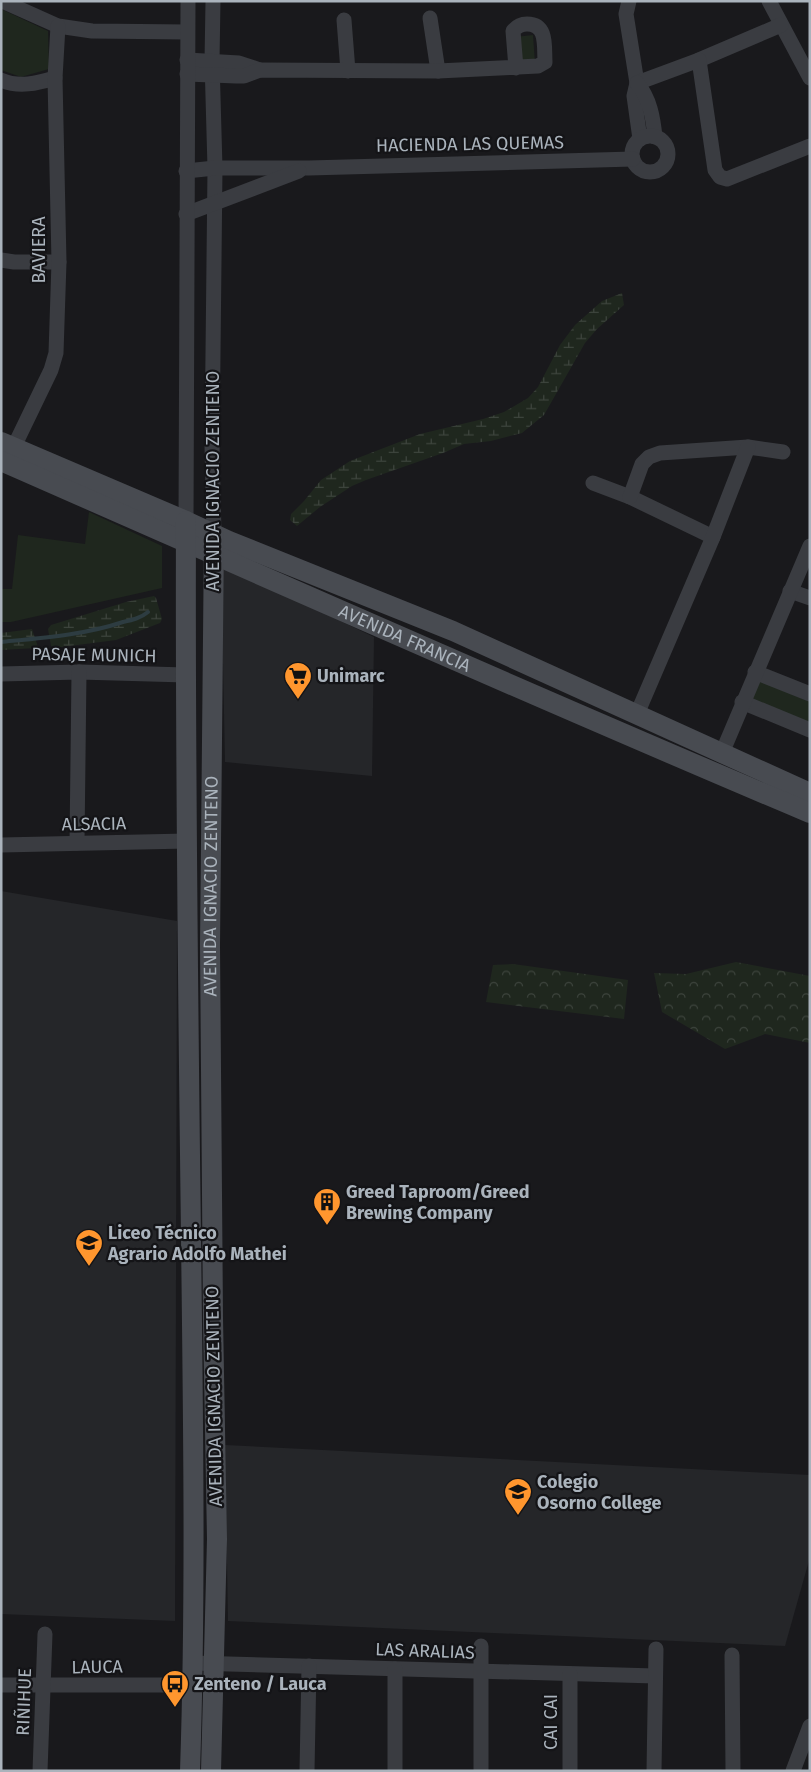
<svg xmlns="http://www.w3.org/2000/svg" width="811" height="1772" font-family="'Fira Sans',sans-serif">
<style>
.built{fill:#252629}
.green{fill:#1f271e}
.forest{fill:url(#forest-crowns)}
.wetland{fill:url(#wetland-marsh)}
.lines{fill:none;stroke-linecap:round;stroke-linejoin:round}
.stream{stroke:#2d3c41;stroke-width:4}
.street{stroke:#3a3c41;stroke-width:15}
.secondary{stroke:#484b51;stroke-width:20}
.labels{text-anchor:middle;dominant-baseline:central;stroke-width:4.5;stroke-linejoin:round;paint-order:stroke}
.street-label{font-size:18px;fill:#aab3bc;stroke:#141417}
.poi-label{font-size:18px;font-weight:bold;fill:#aab3bc;stroke:#141417;text-anchor:start}
</style>
<defs>
<pattern id="forest-crowns" width="20" height="18" patternUnits="userSpaceOnUse" patternTransform="scale(1.25)"><rect width="20" height="18" fill="#1f271e"/><path d="M2 6a3 3 0 1 1 6 0M12 15a3 3 0 1 1 6 0" fill="none" stroke="#3d443d"/></pattern>
<pattern id="wetland-marsh" width="20" height="14" patternUnits="userSpaceOnUse" patternTransform="scale(1.25)"><rect width="20" height="14" fill="#1f271e"/><path d="M1 5h8M5 5V1M11 12h8M15 12V8" fill="none" stroke="#3d443d"/></pattern>
</defs>
<rect width="100%" height="100%" fill="#19191c"/>
<g class="built">
<polygon points="221,564 374,637 372,776 225,762"/>
<polygon points="1,891 177,921 175,1621 1,1614"/>
<polygon points="225,1445 810,1475 810,1557 785,1646 228,1621"/>
</g>
<g class="green">
<polygon points="1,9 48,31 49,69 21,77 1,70"/>
<polygon points="533,35 535,63 517,64 515,37"/>
<polygon points="89,512 162,546 162,588 11,622 1,622 1,589 12,589 18,535 85,544"/>
<polygon points="760,681 810,702 810,723 752,699"/>
</g>
<g class="forest">
<polygon points="736,962 810,976 810,1043 765,1034 725,1049 662,1012 654,973 686,974"/>
<polygon points="513,964 628,980 624,1019 486,1002 493,965"/>
</g>
<g class="wetland">
<polygon points="622,293 624,305 597,329 585,343 544,415 522,433 491,441 464,444 443,453 366,480 352,486 320,507 297,526 290,520 291,514 304,501 321,480 350,461 420,434 483,419 504,412 528,398 538,387 560,345 575,325 602,301"/>
<polygon points="154,596 156,598 162,619 160,623 116,640 54,648 51,646 48,629 51,625 126,602"/>
<polygon points="32,629 38,647 36,648 1,650 1,633"/>
</g>
<g class="lines">
<path class="stream" d="M1,642C42,638 84,635 123,622C132,620 141,618 148,612"/>
<g class="street">
<polyline points="2,1 58,26 92,31 187,32"/>
<polyline points="213,1 212,61 215,168 212,446 214,534"/>
<polyline points="629,1 626,14 637,83 634,96 640,139"/>
<polyline points="769,1 810,78"/>
<polyline points="430,18 438,71"/>
<polyline points="344,20 348,71"/>
<polyline points="187,60 239,63 260,70"/>
<polyline points="699,60 781,25"/>
<path d="M187,74L236,76H244L260,70L438,71L538,66L545,62C544,47 548,24 527,24C522,24 517,26 513,31L516,68"/>
<path d="M1,80C19,88 38,83 55,78"/>
<polyline points="637,83 699,60 715,170 720,177 727,179 810,146"/>
<path d="M637,83C650,99 653,117 655,137"/>
<circle cx="650" cy="154" r="18"/>
<polyline points="186,171 215,168 309,168 633,159"/>
<polyline points="186,214 299,171"/>
<polyline points="1,260 14,262 59,262"/>
<polyline points="9,457 51,370 56,353 59,262 55,78 58,26"/>
<polyline points="593,483 630,497 713,537"/>
<polyline points="630,497 642,464 649,457 660,453 748,447 783,452"/>
<polyline points="186,521 188,1"/>
<polyline points="790,591 810,598"/>
<polyline points="755,672 810,694"/>
<polyline points="1,674 79,672 186,675"/>
<polyline points="742,702 810,730"/>
<polyline points="637,714 713,537 748,447"/>
<polyline points="722,753 810,546"/>
<polyline points="77,843 79,672"/>
<polyline points="1,845 187,841"/>
<polyline points="732,1655 733,1771"/>
<polyline points="193,1663 655,1676"/>
<polyline points="570,1674 570,1771"/>
<polyline points="1,1685 193,1685"/>
<polyline points="40,1771 45,1634"/>
<polyline points="307,1771 309,1666"/>
<polyline points="395,1771 395,1669"/>
<polyline points="481,1771 481,1646"/>
<polyline points="654,1771 656,1649"/>
<polyline points="793,1771 810,1726"/>
</g>
<g class="secondary">
<polyline points="1,442 186,521 229,541 453,631 810,793"/>
<path id="s1" d="M1,461C270,579 539,699 810,813"/>
<path d="M186,521C185,759 188,998 191,1237C193,1415 196,1593 190,1771"/>
<path id="s2" d="M211,1771L217,1539L213,1318L210,946L214,534"/>
</g>
</g>
<defs>
<symbol id="supermarket-pin" viewBox="-11 -11 22 30"><path d="M0 17L-7.5 6A9.5 9.5 0 1 1 7.5 6Z" fill="#ff962e" stroke="#141417"/><path d="M-6-5.5h2.5l.6 2H6L4.5 2H-2.5L-4.4-4H-6ZM-1.5 3.2a1.3 1.3 0 1 0 .1 0ZM3 3.2a1.3 1.3 0 1 0 .1 0Z" fill="#111"/></symbol>
<symbol id="building-pin" viewBox="-11 -11 22 30"><path d="M0 17L-7.5 6A9.5 9.5 0 1 1 7.5 6Z" fill="#ff962e" stroke="#141417"/><path d="M-4-6H4V6H1V3H-1V6H-4ZM-2.5-4.3h1.7v1.8h-1.7ZM.8-4.3h1.7v1.8H.8ZM-2.5-1h1.7V.8h-1.7ZM.8-1h1.7V.8H.8Z" fill="#111"/></symbol>
<symbol id="school-pin" viewBox="-11 -11 22 30"><path d="M0 17L-7.5 6A9.5 9.5 0 1 1 7.5 6Z" fill="#ff962e" stroke="#141417"/><path d="M0-5L7-2L0 1L-7-2ZM-4 1L0 2.5L4 1V4Q0 6-4 4Z" fill="#111"/></symbol>
<symbol id="bus-pin" viewBox="-11 -11 22 30"><path d="M0 17L-7.5 6A9.5 9.5 0 1 1 7.5 6Z" fill="#ff962e" stroke="#141417"/><path d="M-5-6H5V4H4V6H2V4H-2V6H-4V4H-5ZM-3.5-4V0h7V-4ZM-3.5 1.2v1.5H-2V1.2ZM2 1.2v1.5H3.5V1.2Z" fill="#111"/></symbol>
</defs>
<g fill-rule="evenodd">
<use href="#supermarket-pin" x="282" y="660" width="32" height="43"/>
<use href="#building-pin" x="311" y="1186" width="32" height="43"/>
<use href="#school-pin" x="73" y="1227" width="32" height="43"/>
<use href="#school-pin" x="502" y="1476" width="32" height="43"/>
<use href="#bus-pin" x="159" y="1668" width="32" height="43"/>
</g>
<g class="labels">
<g class="street-label">
<text transform="translate(470 144) rotate(-1)">HACIENDA LAS QUEMAS</text>
<text transform="translate(39 250) rotate(-90)">BAVIERA</text>
<text transform="translate(213 481) rotate(-90)">AVENIDA IGNACIO ZENTENO</text>
<text stroke="none"><textPath href="#s1" startOffset="441">AVENIDA FRANCIA</textPath></text>
<text transform="translate(94 655) rotate(1)">PASAJE MUNICH</text>
<text transform="translate(94 824) rotate(-1)">ALSACIA</text>
<text stroke="none"><textPath href="#s2" startOffset="885">AVENIDA IGNACIO ZENTENO</textPath></text>
<text transform="translate(214 1396) rotate(-91)">AVENIDA IGNACIO ZENTENO</text>
<text transform="translate(425 1651) rotate(2)">LAS ARALIAS</text>
<text transform="translate(97 1667) rotate(-1)">LAUCA</text>
<text transform="translate(24 1702) rotate(-88)">RIÑIHUE</text>
<text transform="translate(551 1722) rotate(-90)">CAI CAI</text>
</g>
<g class="poi-label">
<text x="317" y="676">Unimarc</text>
<text x="346" y="1192">Greed Taproom/Greed<tspan x="346" dy="21">Brewing Company</tspan></text>
<text x="108" y="1233">Liceo Técnico<tspan x="108" dy="21">Agrario Adolfo Mathei</tspan></text>
<text x="537" y="1482">Colegio<tspan x="537" dy="21">Osorno College</tspan></text>
<text x="194" y="1684">Zenteno / Lauca</text>
</g>
</g>
<rect width="811" height="1772" fill="none" stroke="#aab3bc" stroke-width="5"/>
</svg>
